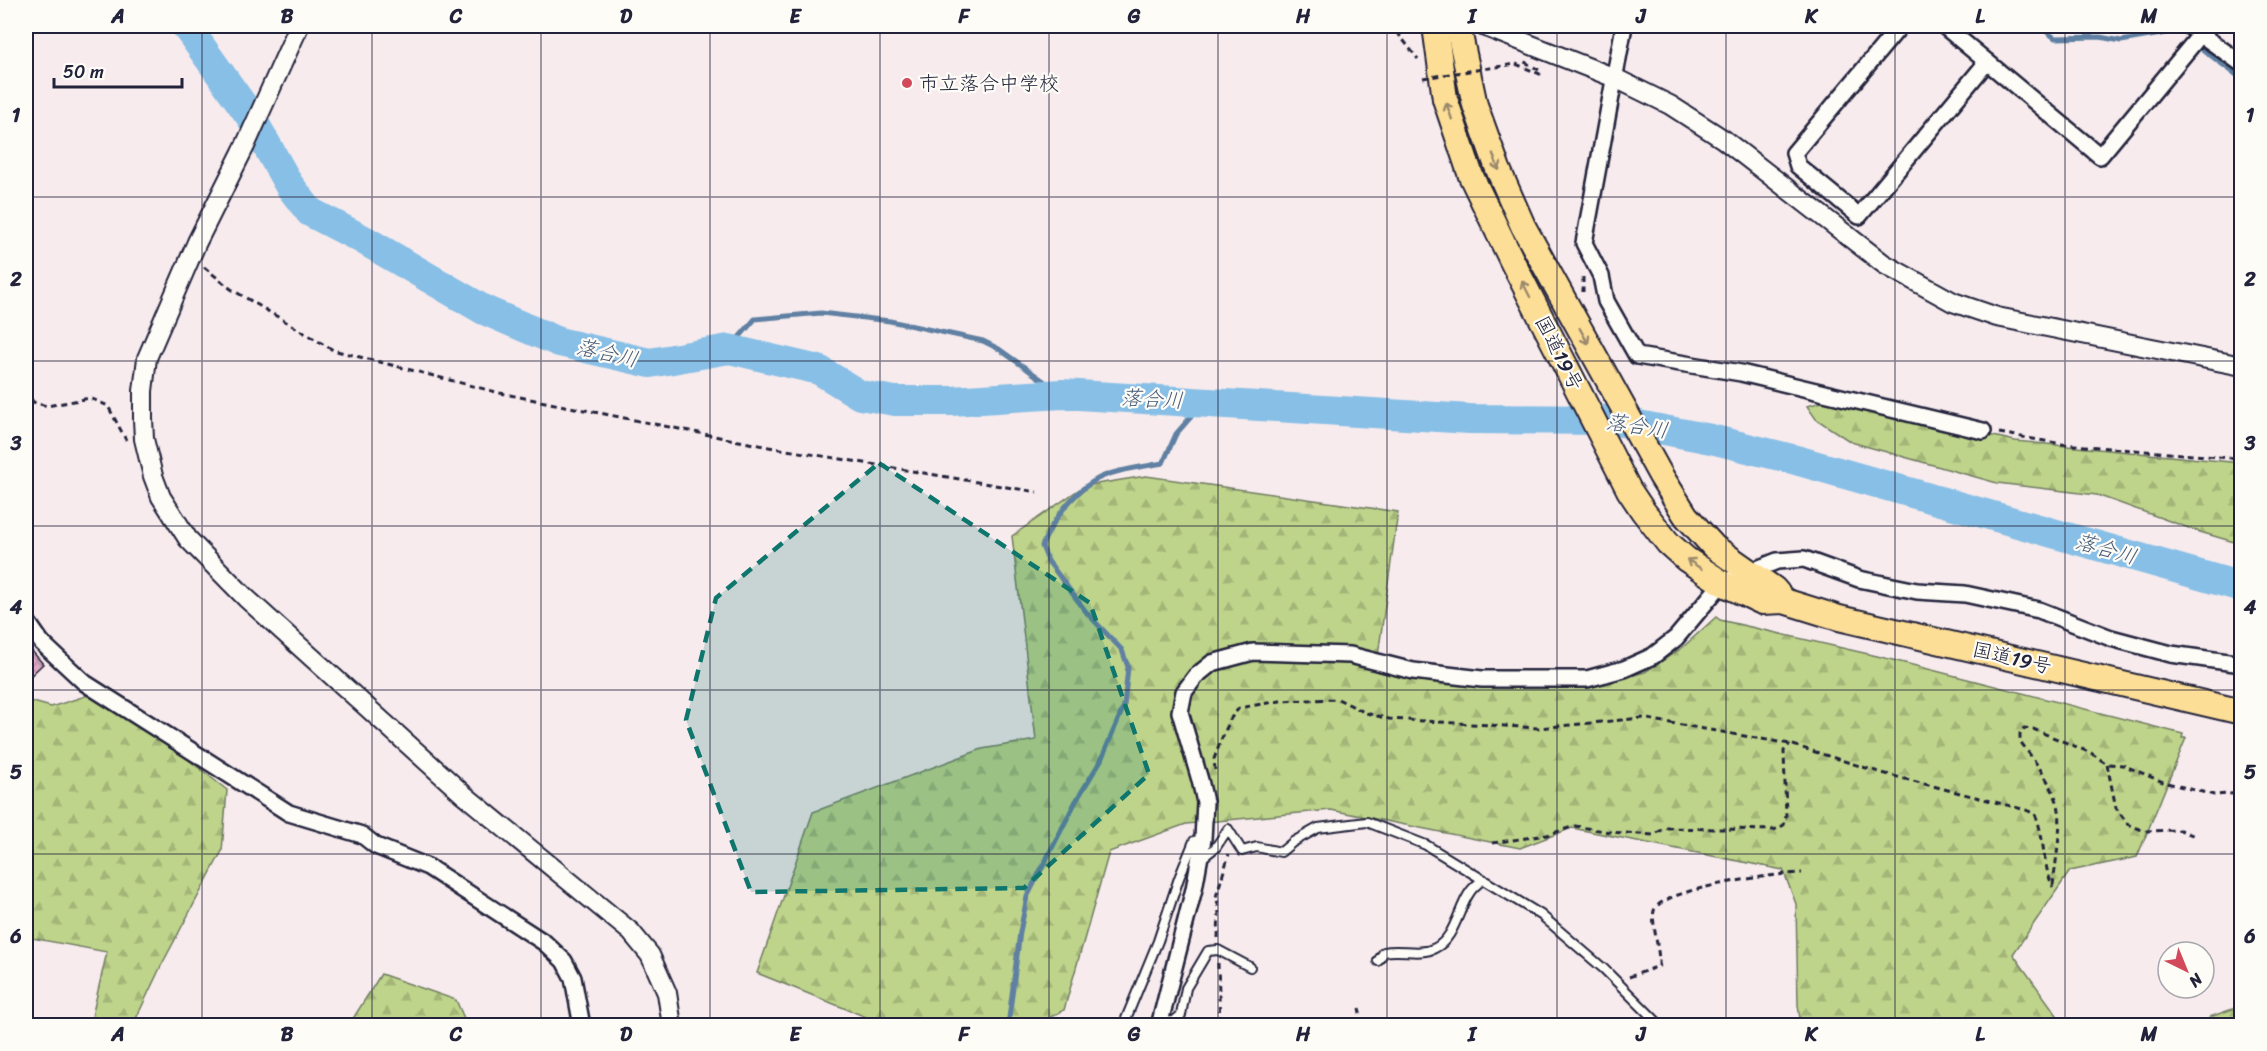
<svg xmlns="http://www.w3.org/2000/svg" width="2267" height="1051" font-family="Sriracha,'Klee One',sans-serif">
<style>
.forest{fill:url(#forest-firs);stroke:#707b62;stroke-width:1.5}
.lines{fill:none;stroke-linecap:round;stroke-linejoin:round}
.stream{stroke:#5f80a2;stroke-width:5}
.river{stroke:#88bfe6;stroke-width:30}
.building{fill:url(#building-cross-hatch);stroke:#22223b;stroke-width:1.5}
.service-casing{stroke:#22223b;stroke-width:12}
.minor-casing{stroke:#22223b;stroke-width:20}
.tertiary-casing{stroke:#22223b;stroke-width:22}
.trunk-casing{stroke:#22223b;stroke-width:28}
.path{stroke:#22223b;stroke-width:3;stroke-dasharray:6 4.5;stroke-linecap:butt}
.service{stroke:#fdfcf7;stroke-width:8}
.minor{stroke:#fdfcf7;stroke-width:15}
.tertiary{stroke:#fdfcf7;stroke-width:18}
.trunk{stroke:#fdde96;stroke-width:24}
.path-bridge{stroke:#22223b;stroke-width:3;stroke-dasharray:6 4.5;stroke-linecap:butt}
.oneway{stroke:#9a896d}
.marked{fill:#0f766e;fill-opacity:0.2;stroke:#0f766e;stroke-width:4.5;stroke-dasharray:12 8;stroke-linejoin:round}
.grid{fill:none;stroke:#22223b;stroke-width:1.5;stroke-opacity:0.55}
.poi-dot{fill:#d1495b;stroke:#fdfcf7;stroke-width:2}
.labels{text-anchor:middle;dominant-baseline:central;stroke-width:4.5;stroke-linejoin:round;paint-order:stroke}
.poi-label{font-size:20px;fill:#22223b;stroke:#fdfcf7;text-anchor:start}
.street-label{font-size:20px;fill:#22223b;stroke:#fdfcf7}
.water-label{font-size:21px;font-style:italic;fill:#465977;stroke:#fdfcf7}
.neatline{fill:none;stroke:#22223b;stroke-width:2}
.grid-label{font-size:20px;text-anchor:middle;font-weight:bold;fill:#22223b}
</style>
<defs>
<pattern id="forest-firs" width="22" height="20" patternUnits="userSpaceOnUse" patternTransform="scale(1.5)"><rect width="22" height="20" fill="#bed48a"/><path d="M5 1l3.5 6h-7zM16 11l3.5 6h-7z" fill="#a3b678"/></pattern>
<pattern id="building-cross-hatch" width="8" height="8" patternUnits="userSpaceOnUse" patternTransform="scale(1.5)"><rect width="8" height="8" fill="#dea9c3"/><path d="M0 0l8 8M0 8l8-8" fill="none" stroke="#be91a8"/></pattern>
</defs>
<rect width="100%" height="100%" fill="#f7ebed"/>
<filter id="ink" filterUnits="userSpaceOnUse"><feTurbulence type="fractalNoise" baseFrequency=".0167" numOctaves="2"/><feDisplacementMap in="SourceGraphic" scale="12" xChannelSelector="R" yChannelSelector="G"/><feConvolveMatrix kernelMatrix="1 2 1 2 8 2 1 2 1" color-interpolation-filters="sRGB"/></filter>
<g filter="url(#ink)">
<g class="forest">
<polygon points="1833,399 2015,441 2241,463 2241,544 2200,532 2097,495 1997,483 1851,442 1816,419 1807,406"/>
<polygon points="1146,476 1398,512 1376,670 1431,682 1499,688 1608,682 1645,672 1682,648 1716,617 1720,620 1877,656 2183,734 2182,738 2186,738 2137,857 2070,871 2013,954 2064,1025 1801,1025 1798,1005 1796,904 1783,870 1572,828 1520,848 1331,810 1186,824 1109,852 1064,1010 1036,1025 886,1025 757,973 813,812 982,749 1036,740 1012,536 1084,486"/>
<polygon points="101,691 227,790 222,851 161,966 133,1025 90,1025 107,952 26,937 26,700 51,707"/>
<polygon points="381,974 456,1000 467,1025 349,1025"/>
<polygon points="2241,1006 2241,1025 2204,1025 2210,1017"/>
</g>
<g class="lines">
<g class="stream">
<polyline points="2039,26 2055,38 2100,37 2121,41 2167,33"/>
<polyline points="2202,49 2242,79"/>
<polyline points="729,349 755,319 821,313 890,321 983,341 999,349 1062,394"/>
<path d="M1008,1026L1020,932L1027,897L1076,801L1101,760L1124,706L1128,667L1122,650L1087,613L1048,561L1042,546C1052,521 1071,495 1094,481C1111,470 1143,467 1163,463L1176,434L1203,403"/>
</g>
<polyline class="river" points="186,26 251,117 289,185 310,212 364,240 484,310 559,342 650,363 729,349 819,370 860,395 895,401 951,401 1062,394 1470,419 1612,420 1711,439 1796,460 2242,587"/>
</g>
<polygon class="building" points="26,644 43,664 26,680"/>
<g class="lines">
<defs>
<g id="service">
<polyline points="1201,859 1216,847 1228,829 1242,851 1257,847 1281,852 1293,842 1318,828 1367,822 1426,845 1541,915 1604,969 1661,1026"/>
<path d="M1378,961L1384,952C1400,948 1420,956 1435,948C1455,938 1458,909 1470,892C1473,887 1479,883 1483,879"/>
<polyline points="1160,1022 1174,1021 1181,1015 1186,988 1208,951 1218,950 1250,967"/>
<polyline points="1123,1026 1158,941 1179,878 1194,841 1203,839"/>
</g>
<g id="minor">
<polyline points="1624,26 1584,243 1601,276 1606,301 1637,356 1741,373 1983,431"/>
<polyline points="1900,26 1794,153 1798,166 1859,216 1987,62"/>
<polyline points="1944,26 2100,156 2201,34"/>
<polyline points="2189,26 2242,64"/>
<polyline points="26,620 42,643 85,683 289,813 362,835 376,846 428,867 545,943 564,961 573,978 582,1026"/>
<polyline points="1159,1026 1194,889 1203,839 1205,802 1200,780 1180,712 1184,692 1196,676 1212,663 1253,652 1350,655 1413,671 1482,679 1587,679 1624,669 1653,656 1676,638 1722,583 1777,561 1804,559 1859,579 1917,591 1965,594 2039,610 2111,638 2171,654 2242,664"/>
</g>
<g id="tertiary">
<polyline points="299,26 245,146 197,242 147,358 143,391 143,419 144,439 153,476 161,497 188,539 246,598 463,794 631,932 650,955 667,993 672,1026"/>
<polyline points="1483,26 1615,78 1670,105 1723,139 1884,264 1953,302 1997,317 2242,366"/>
</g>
<g id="trunk">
<polyline points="1435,26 1445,99 1471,176 1512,261 1629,490 1643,511 1668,543 1686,559 1722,583 1762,602 1784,601 1839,618 2242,712"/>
<polyline points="1458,26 1475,105 1498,169 1523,226 1661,476 1686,516 1714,547 1774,589 1784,601"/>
</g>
</defs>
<use href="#service" class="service-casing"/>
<use href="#minor" class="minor-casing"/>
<use href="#tertiary" class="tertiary-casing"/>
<use href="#trunk" class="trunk-casing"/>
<g class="path">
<polyline points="1397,32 1418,59"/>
<polyline points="1516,64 1540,74 1541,71 1523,61"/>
<polyline points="204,267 231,289 333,350 500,393 769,447 1037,492"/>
<polyline points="1583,277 1583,292"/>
<polyline points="26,390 33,402 47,406 90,398 108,406 126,440"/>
<polyline points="1999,433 2062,444 2242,459"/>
<polyline points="2107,764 2116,808 2128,824 2144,831 2180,830 2195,836"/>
<path d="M1215,770L1214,759L1221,740L1231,718L1239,708L1280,701L1338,699L1366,713L1389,719L1539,728L1642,718L1790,744L1882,773L2026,810L2035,814C2045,837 2042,864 2053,887"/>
<polyline points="1492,843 1547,835 1575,826 1610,832 1653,835 1666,828 1774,830 1784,825 1786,816 1784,751 1790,744"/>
<path d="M2053,885C2055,866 2062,827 2059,810C2056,788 2033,759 2020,741V733L2024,728L2033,729L2091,753L2107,764L2123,765L2163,782L2214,795L2242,793"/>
<polyline points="1218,938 1219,907 1216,897 1229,854"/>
<polyline points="1218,963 1220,1026"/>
<path d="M1629,977L1659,966C1660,951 1651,921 1654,911C1658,889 1780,873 1802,873"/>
<polyline points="1359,1008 1362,1022 1365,1026"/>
</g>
<use href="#service" class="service"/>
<use href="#minor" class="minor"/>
<use href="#tertiary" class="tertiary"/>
<use href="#trunk" class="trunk"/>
<polyline class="path-bridge" points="1423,78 1516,64"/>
</g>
<defs><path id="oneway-shaft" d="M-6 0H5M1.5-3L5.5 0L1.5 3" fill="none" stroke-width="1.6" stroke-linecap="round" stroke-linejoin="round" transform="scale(1.5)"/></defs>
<g class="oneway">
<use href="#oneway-shaft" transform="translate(1449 111) rotate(-109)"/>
<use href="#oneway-shaft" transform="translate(1496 162) rotate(69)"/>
<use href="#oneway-shaft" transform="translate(1526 289) rotate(-117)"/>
<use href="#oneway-shaft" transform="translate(1584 336) rotate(61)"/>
<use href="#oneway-shaft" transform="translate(1694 564) rotate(-146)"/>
</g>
</g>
<path class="marked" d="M879,463L1090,603L1149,774L1024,888L751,892L686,720L716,598Z"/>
<path class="grid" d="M202,26V1026M372,26V1026M541,26V1026M710,26V1026M880,26V1026M1049,26V1026M1218,26V1026M1387,26V1026M1557,26V1026M1726,26V1026M1895,26V1026M2065,26V1026M26,197H2242M26,361H2242M26,526H2242M26,690H2242M26,854H2242"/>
<circle class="poi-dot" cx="907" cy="83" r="6"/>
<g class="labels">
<g class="poi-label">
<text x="919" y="83">市立落合中学校</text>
</g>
<g class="street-label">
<text transform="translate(1559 353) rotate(63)">国道19号</text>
<text transform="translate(2012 658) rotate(13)">国道19号</text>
</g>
<g class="water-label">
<text transform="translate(607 353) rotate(13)">落合川</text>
<text transform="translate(1152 399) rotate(3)">落合川</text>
<text transform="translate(1637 426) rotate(9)">落合川</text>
<text transform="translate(2106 549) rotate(16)">落合川</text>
</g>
</g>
<rect width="2267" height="1051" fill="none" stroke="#fdfcf7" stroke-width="66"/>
<g transform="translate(2186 970) rotate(137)"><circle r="28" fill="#fdfcf7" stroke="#a5a5ac" stroke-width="1.5"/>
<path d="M0-4.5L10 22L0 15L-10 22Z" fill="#d1495b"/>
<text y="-9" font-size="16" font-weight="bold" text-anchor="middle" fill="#22223b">N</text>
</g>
<path d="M54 78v9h128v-9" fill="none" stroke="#22223b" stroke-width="3"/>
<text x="63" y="78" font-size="18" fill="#22223b" stroke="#fdfcf7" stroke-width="4.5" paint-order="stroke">50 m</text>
<rect x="33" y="33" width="2201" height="985" class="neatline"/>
<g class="grid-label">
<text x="118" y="23">A</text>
<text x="287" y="23">B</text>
<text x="456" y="23">C</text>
<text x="626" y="23">D</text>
<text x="795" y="23">E</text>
<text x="964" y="23">F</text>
<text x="1134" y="23">G</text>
<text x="1303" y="23">H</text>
<text x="1472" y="23">I</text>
<text x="1641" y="23">J</text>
<text x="1811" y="23">K</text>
<text x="1980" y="23">L</text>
<text x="2149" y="23">M</text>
<text x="16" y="122">1</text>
<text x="2250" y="122">1</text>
<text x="16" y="286">2</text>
<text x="2250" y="286">2</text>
<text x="16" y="450">3</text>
<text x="2250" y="450">3</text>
<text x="16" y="614">4</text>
<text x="2250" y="614">4</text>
<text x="16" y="779">5</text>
<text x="2250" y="779">5</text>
<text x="16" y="943">6</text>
<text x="2250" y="943">6</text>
<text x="118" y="1041">A</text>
<text x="287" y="1041">B</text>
<text x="456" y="1041">C</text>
<text x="626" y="1041">D</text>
<text x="795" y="1041">E</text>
<text x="964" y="1041">F</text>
<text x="1134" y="1041">G</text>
<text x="1303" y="1041">H</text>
<text x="1472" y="1041">I</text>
<text x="1641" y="1041">J</text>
<text x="1811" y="1041">K</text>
<text x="1980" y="1041">L</text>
<text x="2149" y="1041">M</text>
</g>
</svg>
